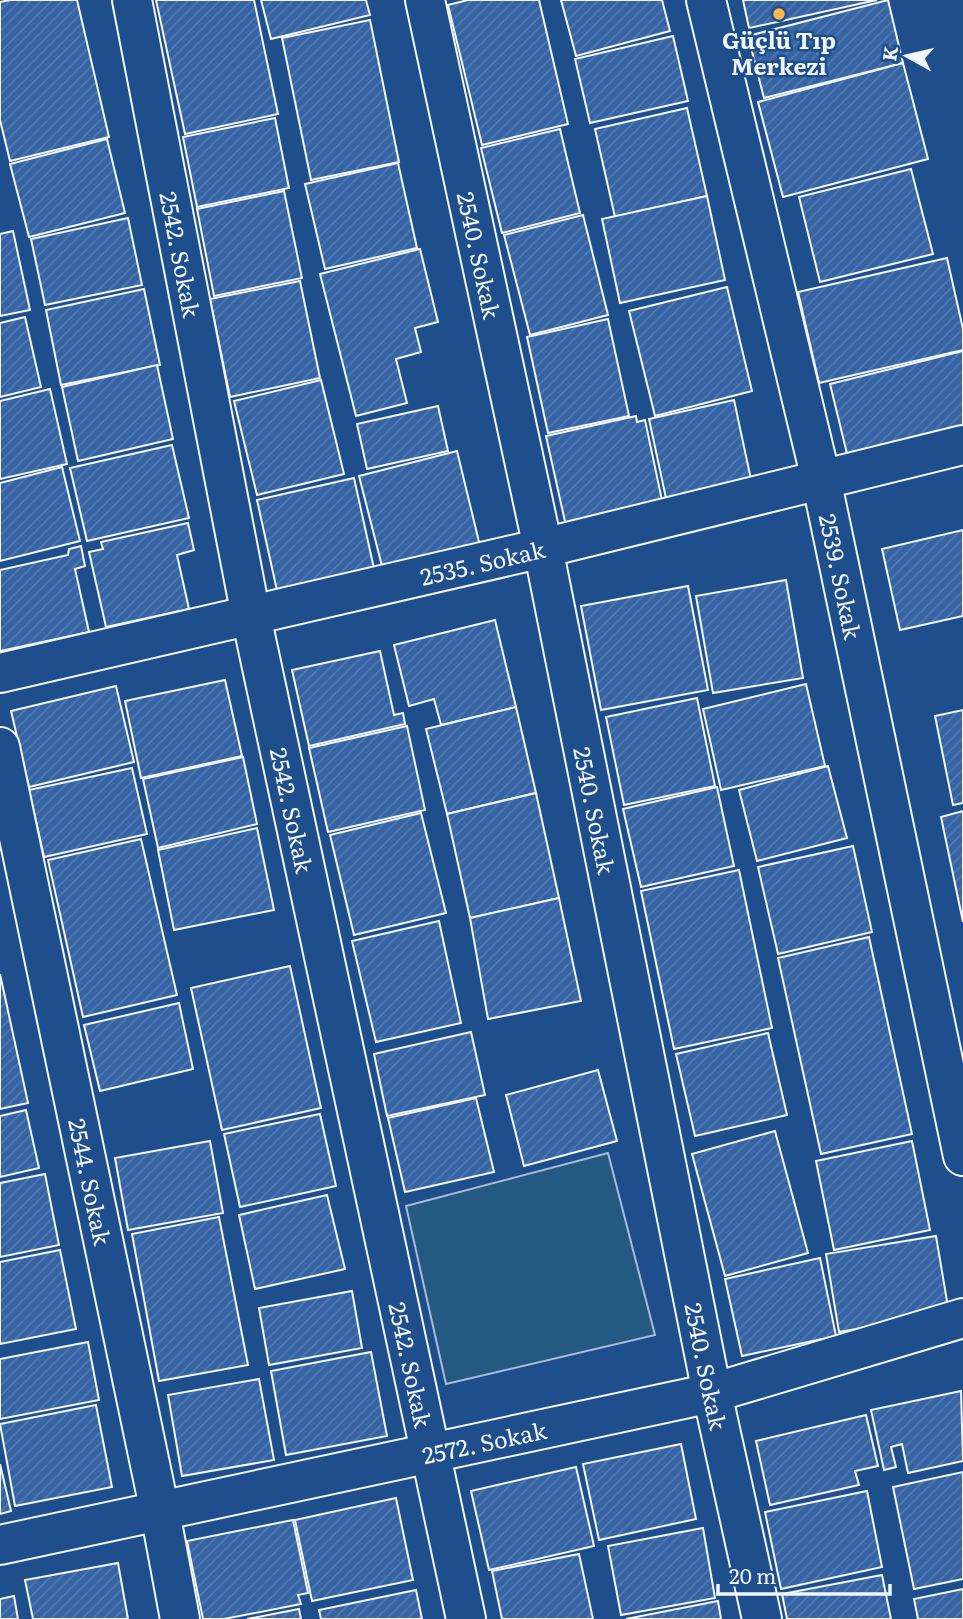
<svg xmlns="http://www.w3.org/2000/svg" width="963" height="1619" font-family="Literata,serif">
<style>
.green{fill:#245a82;stroke:#a8bbd7;stroke-width:2}
.building{fill:url(#building-hatch);stroke:#f2f6ff;stroke-width:2}
.lines{fill:none;stroke-linecap:round;stroke-linejoin:round}
.minor-casing{stroke:#f2f6ff;stroke-width:42}
.minor{stroke:#1f4e8c;stroke-width:38}
.poi-dot{fill:#ffb74d;stroke:#1f4e8c;stroke-width:2.5}
.labels{text-anchor:middle;dominant-baseline:central;stroke-width:5;stroke-linejoin:round;paint-order:stroke}
.poi-label{font-size:23px;font-weight:bold;fill:#f2f6ff;stroke:#1f4e8c}
.street-label{font-size:23px;fill:#f2f6ff;stroke:#1f4e8c}
</style>
<defs>
<pattern id="building-hatch" width="6" height="6" patternUnits="userSpaceOnUse" patternTransform="scale(1.75)"><rect width="6" height="6" fill="#3563a3"/><path d="M-1 1l2-2M0 6l6-6M5 7l2-2" fill="none" stroke="#537ab1"/></pattern>
</defs>
<rect width="100%" height="100%" fill="#1f4e8c"/>
<polygon class="green" points="608,1153 655,1335 446,1384 406,1206"/>
<g class="building">
<polygon points="10,0 77,0 109,137 10,161 0,120 0,2"/>
<polygon points="156,0 254,0 278,114 185,134"/>
<polygon points="261,0 366,0 370,15 271,39"/>
<polygon points="468,0 539,0 568,124 482,145 448,5"/>
<polygon points="561,0 662,0 670,31 576,56"/>
<polygon points="743,0 877,0 749,28"/>
<polygon points="888,0 903,63 764,98 748,36"/>
<polygon points="370,20 399,162 311,180 282,38"/>
<polygon points="673,36 688,101 590,123 575,59"/>
<polygon points="903,63 928,159 783,197 758,102"/>
<polygon points="687,108 707,196 615,217 595,129"/>
<polygon points="275,118 289,188 197,207 183,137"/>
<polygon points="560,129 580,213 502,233 481,148"/>
<polygon points="107,139 125,213 29,237 10,164"/>
<polygon points="398,163 417,248 325,269 305,184"/>
<polygon points="911,169 933,254 820,282 799,197"/>
<polygon points="284,191 302,278 214,296 197,209"/>
<polygon points="707,196 725,280 620,303 602,219"/>
<polygon points="583,215 608,315 530,335 504,235"/>
<polygon points="128,218 142,285 45,305 31,239"/>
<polygon points="13,231 30,310 0,316 0,234"/>
<polygon points="420,249 438,322 415,328 421,352 396,359 407,403 356,416 320,274"/>
<polygon points="947,258 963,329 963,350 819,383 798,292"/>
<polygon points="300,281 320,378 230,397 210,299"/>
<polygon points="727,287 752,391 655,416 629,311"/>
<polygon points="144,289 160,365 61,385 46,310"/>
<polygon points="25,317 41,387 0,397 0,323"/>
<polygon points="608,319 629,416 548,433 527,337"/>
<polygon points="963,351 963,439 850,466 830,384"/>
<polygon points="157,365 173,439 78,461 62,387"/>
<polygon points="321,380 344,474 257,495 234,401"/>
<polygon points="50,389 67,464 0,479 0,401"/>
<polygon points="734,400 752,484 667,503 649,419"/>
<polygon points="438,406 448,451 367,469 357,424"/>
<polygon points="636,416 637,422 645,420 663,505 566,526 546,436"/>
<polygon points="172,445 189,518 87,541 70,468"/>
<polygon points="457,451 480,546 383,570 359,476"/>
<polygon points="62,467 80,541 0,561 0,483"/>
<polygon points="354,478 375,573 278,595 257,500"/>
<polygon points="188,523 194,550 177,555 189,609 106,627 89,552 103,549 101,542"/>
<polygon points="963,530 963,616 900,630 882,549"/>
<polygon points="81,546 85,566 75,569 89,632 0,651 0,570 68,555 69,549"/>
<polygon points="786,580 803,678 713,693 696,596"/>
<polygon points="688,586 708,690 601,710 581,606"/>
<polygon points="495,620 516,707 441,725 434,699 409,706 394,645"/>
<polygon points="380,651 394,715 403,713 405,724 309,746 292,670"/>
<polygon points="225,680 242,756 141,778 125,701"/>
<polygon points="806,684 825,766 721,790 703,709"/>
<polygon points="116,686 134,762 29,787 11,711"/>
<polygon points="697,698 715,786 624,805 606,717"/>
<polygon points="516,707 536,793 447,814 426,729"/>
<polygon points="963,710 963,803 953,805 935,716"/>
<polygon points="407,726 425,810 328,832 309,748"/>
<polygon points="243,757 257,824 158,848 143,779"/>
<polygon points="828,766 847,838 757,861 739,790"/>
<polygon points="132,768 147,834 44,857 29,790"/>
<polygon points="717,787 734,866 641,887 623,809"/>
<polygon points="536,793 559,898 470,918 447,814"/>
<polygon points="963,811 963,922 941,817"/>
<polygon points="421,813 446,913 354,935 330,835"/>
<polygon points="257,828 274,910 174,930 158,850"/>
<polygon points="141,839 177,995 83,1017 48,860"/>
<polygon points="853,846 872,932 778,954 758,867"/>
<polygon points="739,870 772,1028 674,1049 641,891"/>
<polygon points="559,898 581,1001 488,1019 470,918"/>
<polygon points="439,921 461,1023 376,1042 352,941"/>
<polygon points="869,937 912,1134 821,1154 778,958"/>
<polygon points="290,966 321,1108 222,1130 191,988"/>
<polygon points="0,974 28,1103 0,1109"/>
<polygon points="179,1003 193,1069 100,1091 84,1025"/>
<polygon points="471,1032 485,1095 387,1116 374,1054"/>
<polygon points="768,1033 787,1115 695,1136 676,1054"/>
<polygon points="598,1070 617,1141 524,1166 506,1095"/>
<polygon points="476,1098 494,1172 405,1192 388,1118"/>
<polygon points="26,1110 39,1168 0,1177 0,1116"/>
<polygon points="320,1114 336,1186 240,1207 224,1134"/>
<polygon points="775,1131 808,1253 725,1276 692,1154"/>
<polygon points="210,1141 223,1213 128,1230 115,1158"/>
<polygon points="912,1141 930,1230 834,1250 816,1161"/>
<polygon points="45,1174 59,1245 0,1257 0,1183"/>
<polygon points="327,1195 345,1269 255,1289 239,1215"/>
<polygon points="219,1217 248,1365 159,1381 132,1234"/>
<polygon points="936,1236 949,1313 839,1332 826,1254"/>
<polygon points="60,1250 76,1329 0,1344 0,1262"/>
<polygon points="820,1258 836,1336 742,1356 725,1279"/>
<polygon points="352,1291 362,1348 269,1365 259,1308"/>
<polygon points="88,1342 99,1400 0,1419 0,1359"/>
<polygon points="371,1352 387,1436 286,1455 271,1371"/>
<polygon points="259,1379 274,1460 182,1476 168,1395"/>
<polygon points="961,1391 963,1461 908,1473 902,1444 891,1447 896,1467 884,1470 871,1410"/>
<polygon points="96,1405 112,1487 15,1506 0,1424"/>
<polygon points="866,1415 878,1466 855,1471 859,1485 770,1505 756,1441"/>
<polygon points="681,1444 696,1519 599,1540 583,1464"/>
<polygon points="0,1464 11,1511 0,1514"/>
<polygon points="576,1467 594,1546 489,1570 471,1491"/>
<polygon points="963,1472 963,1579 914,1589 893,1487"/>
<polygon points="867,1491 882,1567 781,1589 765,1512"/>
<polygon points="396,1498 413,1580 312,1601 295,1520"/>
<polygon points="293,1520 308,1593 298,1595 301,1604 224,1619 203,1619 187,1541"/>
<polygon points="703,1528 715,1598 621,1615 608,1546"/>
<polygon points="579,1554 593,1619 502,1619 492,1571"/>
<polygon points="118,1563 128,1619 33,1619 25,1580"/>
<polygon points="882,1575 891,1619 787,1619 782,1594"/>
<polygon points="963,1589 963,1619 918,1619 914,1599"/>
<polygon points="416,1590 422,1619 321,1619 319,1610"/>
<polygon points="14,1596 18,1619 0,1619 0,1599"/>
<polygon points="718,1601 721,1619 626,1619"/>
<polygon points="299,1609 301,1619 247,1619"/>
</g>
<g class="lines">
<defs>
<g id="minor">
<path id="s1" d="M132,0L251,616L466,1619"/>
<path id="s2" d="M425,0L543,548L712,1393L762,1619"/>
<path id="s3" d="M706,0L821,479L963,1156"/>
<path id="s4" d="M0,673L543,548L963,445"/>
<path id="s5" d="M0,747L160,1512L180,1619"/>
<path id="s6" d="M0,1545L712,1393L963,1318"/>
</g>
</defs>
<use href="#minor" class="minor-casing"/>
<use href="#minor" class="minor"/>
</g>
<circle class="poi-dot" cx="779" cy="14" r="7"/>
<g class="labels">
<g class="poi-label">
<text x="779" y="39">Güçlü Tıp<tspan x="779" dy="26">Merkezi</tspan></text>
</g>
<g class="street-label">
<text stroke="none"><textPath href="#s2" startOffset="261">2540. Sokak</textPath></text>
<text stroke="none"><textPath href="#s1" startOffset="259">2542. Sokak</textPath></text>
<text stroke="none"><textPath href="#s4" startOffset="495">2535. Sokak</textPath></text>
<text stroke="none"><textPath href="#s3" startOffset="592">2539. Sokak</textPath></text>
<text stroke="none"><textPath href="#s2" startOffset="828">2540. Sokak</textPath></text>
<text stroke="none"><textPath href="#s1" startOffset="826">2542. Sokak</textPath></text>
<text stroke="none"><textPath href="#s5" startOffset="444">2544. Sokak</textPath></text>
<text stroke="none"><textPath href="#s1" startOffset="1393">2542. Sokak</textPath></text>
<text stroke="none"><textPath href="#s2" startOffset="1395">2540. Sokak</textPath></text>
<text stroke="none"><textPath href="#s6" startOffset="495">2572. Sokak</textPath></text>
</g>
</g>
<g transform="translate(907 56) rotate(278)" stroke="#1f4e8c" stroke-width="5" paint-order="stroke">
<path d="M0-5L12 26L0 18L-12 26Z" fill="#f2f6ff"/>
<text y="-10" font-size="19" font-weight="bold" text-anchor="middle" fill="#f2f6ff">K</text>
</g>
<path d="M718 1584v10h172v-10" fill="none" stroke="#f2f6ff" stroke-width="3.5"/>
<text x="729" y="1584" font-size="21" fill="#f2f6ff" stroke="#1f4e8c" stroke-width="5" paint-order="stroke">20 m</text>
</svg>
